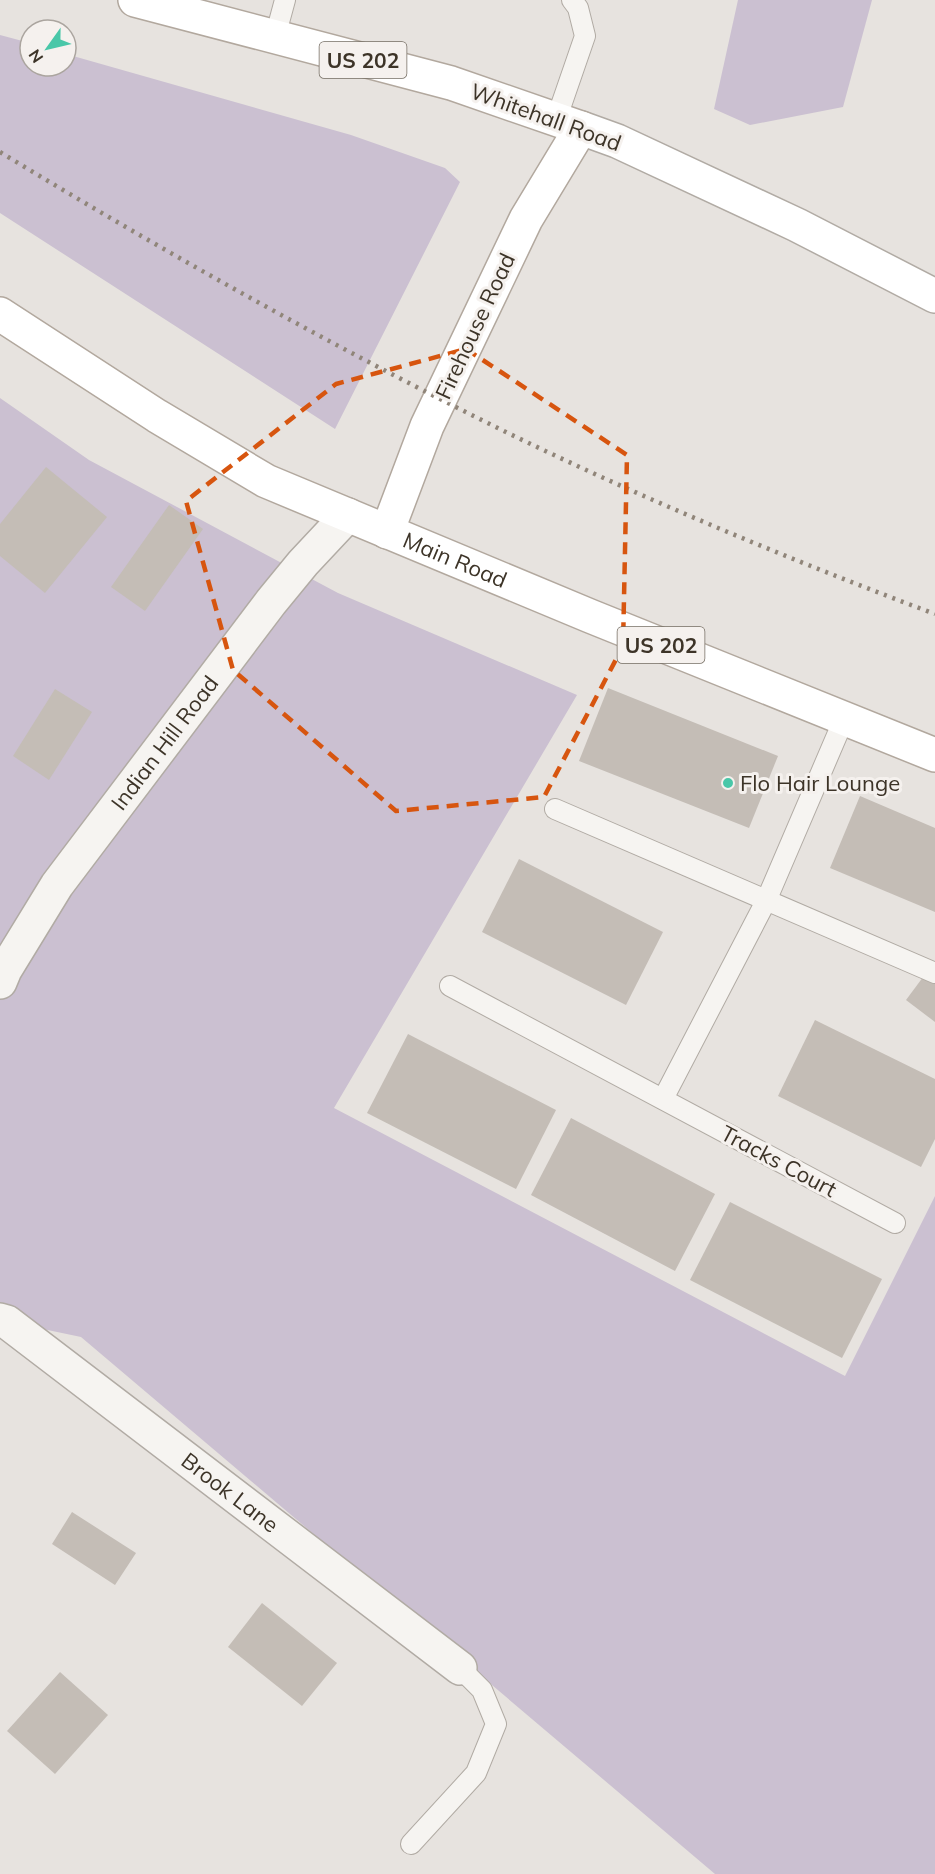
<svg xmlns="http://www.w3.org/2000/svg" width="935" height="1874" font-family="Mulish,sans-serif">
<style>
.green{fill:#cbc0d1}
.building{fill:#c4bdb6}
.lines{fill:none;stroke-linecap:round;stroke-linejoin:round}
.lane-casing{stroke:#b1aba4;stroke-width:22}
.street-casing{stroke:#b1aba4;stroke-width:36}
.secondary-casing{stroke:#b1aba4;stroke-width:36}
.primary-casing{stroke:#b2a89e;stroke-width:36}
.lane{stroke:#f6f4f1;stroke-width:20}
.street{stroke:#f6f4f1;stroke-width:33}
.secondary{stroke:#fff;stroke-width:33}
.primary{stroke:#fff;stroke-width:33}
.rail{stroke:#908579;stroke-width:4.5;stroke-dasharray:3 6;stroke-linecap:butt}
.marked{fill:none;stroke:#d7550f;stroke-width:4.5;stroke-dasharray:12 8;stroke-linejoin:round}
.poi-dot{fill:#49c7a8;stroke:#f5f1ee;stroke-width:2}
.labels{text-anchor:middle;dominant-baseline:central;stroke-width:6;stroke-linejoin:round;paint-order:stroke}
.shield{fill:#f5f1ee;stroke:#746d63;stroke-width:1.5}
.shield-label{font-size:21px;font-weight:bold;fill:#3d3428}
.street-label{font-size:22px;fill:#3d3428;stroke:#f5f1ee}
.poi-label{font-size:22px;fill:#3d3428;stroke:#f5f1ee;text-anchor:start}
</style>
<rect width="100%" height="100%" fill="#e7e3df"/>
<g class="green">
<polygon points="738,0 872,0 843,107 750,125 714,109"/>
<polygon points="0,35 30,43 30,66 66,66 66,54 351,135 445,168 460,182 335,429 0,213"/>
<polygon points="0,398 89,460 338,593 577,695 334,1108 845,1376 935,1196 935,1874 715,1874 81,1337 0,1320"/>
</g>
<g class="building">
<polygon points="46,467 107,517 45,593 0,556 0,524"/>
<polygon points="169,505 203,529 145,611 111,587"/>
<polygon points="608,688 778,756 749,828 579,761"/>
<polygon points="55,689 92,712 49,780 13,756"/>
<polygon points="860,796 935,828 935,912 830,868"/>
<polygon points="519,859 663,932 626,1005 482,932"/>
<polygon points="935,961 935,1022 906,1000"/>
<polygon points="815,1020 935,1079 935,1139 921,1167 778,1096"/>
<polygon points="408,1034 556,1110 516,1189 367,1113"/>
<polygon points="571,1118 715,1194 675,1271 531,1195"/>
<polygon points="730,1202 882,1279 842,1358 690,1280"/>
<polygon points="72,1512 136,1553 115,1585 52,1544"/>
<polygon points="262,1603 337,1663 302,1706 228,1647"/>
<polygon points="60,1672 108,1715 55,1774 7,1731"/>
</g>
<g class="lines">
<defs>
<g id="lane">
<polyline points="275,37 285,0"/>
<polyline points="556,120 585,36 578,8 572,0"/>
<polyline points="555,809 935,973"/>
<polyline points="450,986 895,1223"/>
<polyline points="663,1099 766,901 844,719"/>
<polyline points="411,1844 476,1773 496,1724 482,1690 460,1668"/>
</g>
<g id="street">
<path id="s1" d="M0,982L5,970L57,885L271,602L303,563L348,515"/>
<path id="s2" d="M0,1320L7,1322L460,1668"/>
</g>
<polyline id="secondary" points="581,128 617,141 797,225 935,296"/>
<g id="primary">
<polyline points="135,0 451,83 581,128 526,219 427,426 387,532"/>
<path id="s3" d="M0,314L157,416L266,481L590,616L935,755"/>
</g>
</defs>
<use href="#lane" class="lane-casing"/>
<use href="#street" class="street-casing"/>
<use href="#secondary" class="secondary-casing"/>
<use href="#primary" class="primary-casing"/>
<use href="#lane" class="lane"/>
<use href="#street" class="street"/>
<use href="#secondary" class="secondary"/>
<use href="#primary" class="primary"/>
<path class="rail" d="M0,152C166,253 335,348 510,434C648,501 791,560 935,614"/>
</g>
<path class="marked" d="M466,349L627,455L623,646L544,797L396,811L233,670L186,501L336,384Z"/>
<circle class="poi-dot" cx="728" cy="783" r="6"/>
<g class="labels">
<g class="shield">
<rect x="319.5" y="42" width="87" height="36" rx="4.5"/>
<rect x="617.5" y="627" width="87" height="36" rx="4.5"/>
</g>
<g class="shield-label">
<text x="363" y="60">US 202</text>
<text x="661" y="645">US 202</text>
</g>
<g class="street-label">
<text transform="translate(546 117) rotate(20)">Whitehall Road</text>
<text transform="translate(475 326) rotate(-65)">Firehouse Road</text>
<text stroke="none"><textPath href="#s3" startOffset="519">Main Road</textPath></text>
<text stroke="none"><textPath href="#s1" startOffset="291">Indian Hill Road</textPath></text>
<text transform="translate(779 1161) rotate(28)">Tracks Court</text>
<text stroke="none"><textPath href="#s2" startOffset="288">Brook Lane</textPath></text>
</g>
<g class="poi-label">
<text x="740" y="783">Flo Hair Lounge</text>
</g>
</g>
<g transform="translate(48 48) rotate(236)"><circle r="28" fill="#f5f1ee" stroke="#aba59f" stroke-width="1.5"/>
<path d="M0-4.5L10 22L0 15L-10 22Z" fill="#49c7a8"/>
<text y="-9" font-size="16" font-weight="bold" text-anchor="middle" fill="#3d3428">N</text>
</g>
</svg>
